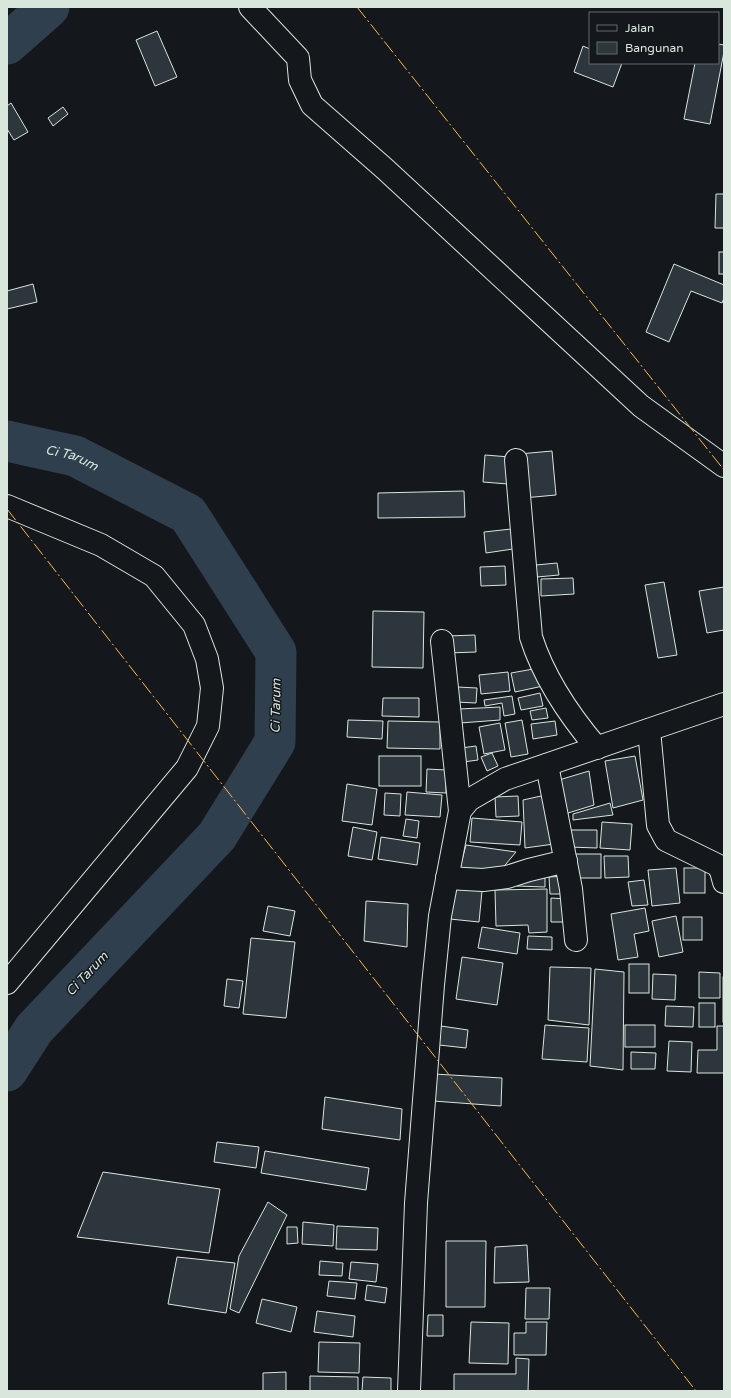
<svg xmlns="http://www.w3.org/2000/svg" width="731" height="1398" font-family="'Varela Round',sans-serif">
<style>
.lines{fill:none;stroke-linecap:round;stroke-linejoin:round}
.river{stroke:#2f3f4d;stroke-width:41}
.building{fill:#2c363c;stroke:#d8e6dc}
.minor-casing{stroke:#d8e6dc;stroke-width:24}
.minor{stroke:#14181c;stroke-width:22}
.power{stroke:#ffb74d;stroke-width:1;stroke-dasharray:14 3 2 3;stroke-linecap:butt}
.labels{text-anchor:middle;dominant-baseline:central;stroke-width:3;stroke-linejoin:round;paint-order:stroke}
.water-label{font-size:13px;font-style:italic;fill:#d8e6dc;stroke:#14181c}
</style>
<rect width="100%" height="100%" fill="#14181c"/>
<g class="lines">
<g class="river">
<polyline points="7,44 49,7"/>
<path id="s1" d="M7,441L75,456L188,514L276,652L275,742L217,836L34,1029L7,1071"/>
</g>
</g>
<g class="building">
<polygon points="157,31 177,77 155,86 136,40"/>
<polygon points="718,44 724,45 724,52 710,124 684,119 695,63 718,63"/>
<polygon points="583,46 590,49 590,63 622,63 613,87 574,72"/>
<polygon points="11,103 28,132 14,140 7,129 7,106"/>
<polygon points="63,107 68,114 53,126 48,118"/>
<polygon points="716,194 724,194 724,228 715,228"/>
<rect x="719" y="252" width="5" height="22"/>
<polygon points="674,264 724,285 724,298 722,303 691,291 669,342 646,332"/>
<polygon points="33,284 37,302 7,309 7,291"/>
<polygon points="552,451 556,495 523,498 519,454"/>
<polygon points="485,455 510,457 508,484 483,482"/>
<polygon points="464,491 465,517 378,518 378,493"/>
<polygon points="511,529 513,549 486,553 484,532"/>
<polygon points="557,563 559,575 537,577 536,565"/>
<polygon points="505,566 506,585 481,586 480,567"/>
<polygon points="573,578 574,594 541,596 541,579"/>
<polygon points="664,582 677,655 658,658 645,585"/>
<polygon points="724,587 724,630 707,633 699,591"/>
<polygon points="373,611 424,612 423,668 372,667"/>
<polygon points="475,635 476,652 447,653 447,636"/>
<polygon points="539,668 543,686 515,692 511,673"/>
<polygon points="508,672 510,691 481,694 479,675"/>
<polygon points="457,687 477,688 476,703 456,702"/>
<polygon points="540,693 543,706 521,710 518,698"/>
<polygon points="512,696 515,714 504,716 502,703 485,706 484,700"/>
<polygon points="383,698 419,698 419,717 382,716"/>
<polygon points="500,707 500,720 460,723 459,709"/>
<polygon points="546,708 548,718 532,720 530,711"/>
<polygon points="348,720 383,721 382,739 347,737"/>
<polygon points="522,720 528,754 511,757 505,723"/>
<polygon points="388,721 440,722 440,749 387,748"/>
<polygon points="555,721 557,735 533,739 531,724"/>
<polygon points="500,723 505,750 484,754 479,727"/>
<polygon points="476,746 478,760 463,762 461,748"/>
<polygon points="492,753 498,766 487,771 481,757"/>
<rect x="379" y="756" width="42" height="30"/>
<polygon points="635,756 643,800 613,808 605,761"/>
<polygon points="427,769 446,770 446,793 426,792"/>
<polygon points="589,771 594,805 565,814 559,780"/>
<polygon points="347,784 377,789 372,825 342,821"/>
<polygon points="407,792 442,795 440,817 405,815"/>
<polygon points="385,793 401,794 400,816 384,815"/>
<polygon points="550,794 554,844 525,848 523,800"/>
<polygon points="518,796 519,816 496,817 495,797"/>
<polygon points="610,803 613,815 573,820 573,814"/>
<polygon points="472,818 522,822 520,845 470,842"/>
<polygon points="406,819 419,821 417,838 403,836"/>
<polygon points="602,822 632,824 630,850 600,848"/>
<polygon points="353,827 377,832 372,860 348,856"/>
<polygon points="569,830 597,830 597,848 569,847"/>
<polygon points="381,837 420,843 417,865 378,859"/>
<polygon points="466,845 516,852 501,870 460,868"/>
<rect x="574" y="854" width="27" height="24"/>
<polygon points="604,856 628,856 629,877 605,878"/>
<polygon points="676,868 680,903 652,906 648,870"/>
<rect x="684" y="868" width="21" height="25"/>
<polygon points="566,876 567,894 550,894 549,877"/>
<polygon points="517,878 545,878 545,887 517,886"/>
<polygon points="644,880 648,905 632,906 628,882"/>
<polygon points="453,888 482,891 479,922 450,919"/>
<polygon points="547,889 547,932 529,933 528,925 496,926 495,890"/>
<polygon points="551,898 568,899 568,922 551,922"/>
<polygon points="366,901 408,904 407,947 364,941"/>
<polygon points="268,906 295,911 290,936 263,931"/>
<polygon points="645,908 649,931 634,934 638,957 618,960 611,914"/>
<polygon points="676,916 683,952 659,957 652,921"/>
<rect x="683" y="917" width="19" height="23"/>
<polygon points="482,927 520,933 517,954 478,948"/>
<polygon points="528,936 552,937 552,950 527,949"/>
<polygon points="251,938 295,942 286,1018 243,1014"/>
<polygon points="462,957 503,963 497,1005 456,999"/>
<rect x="629" y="964" width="20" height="29"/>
<polygon points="550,967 591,968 589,1025 548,1020"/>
<polygon points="595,969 624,972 623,1070 590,1066"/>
<polygon points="699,972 720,973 720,998 699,998"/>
<polygon points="653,974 676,975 675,1000 652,999"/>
<rect x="723" y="977" width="1" height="45"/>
<polygon points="227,979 243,981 239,1008 224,1006"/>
<rect x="699" y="1003" width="16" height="24"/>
<polygon points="666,1006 694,1007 693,1027 665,1026"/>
<polygon points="545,1025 589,1028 587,1062 542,1059"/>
<rect x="625" y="1025" width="30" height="22"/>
<polygon points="441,1026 468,1030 466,1048 439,1045"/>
<polygon points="717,1026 724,1026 724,1073 697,1073 698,1050 717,1050"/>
<polygon points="669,1041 692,1042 691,1072 667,1071"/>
<polygon points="631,1052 656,1053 655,1069 631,1069"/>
<polygon points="434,1074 502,1078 501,1106 433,1101"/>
<polygon points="325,1097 402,1109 400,1140 322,1129"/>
<polygon points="217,1142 259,1147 256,1168 214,1162"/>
<polygon points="265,1151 369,1168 366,1190 261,1173"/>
<polygon points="103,1172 220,1189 209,1253 77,1237"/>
<polygon points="268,1202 287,1215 239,1313 230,1309 239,1256"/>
<polygon points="303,1222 334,1225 333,1246 302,1244"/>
<polygon points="337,1226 378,1228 377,1250 336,1249"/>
<polygon points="287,1227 297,1227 298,1243 287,1244"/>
<polygon points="446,1241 486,1241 485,1307 446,1307"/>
<polygon points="527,1245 529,1282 494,1283 495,1247"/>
<polygon points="177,1257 235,1263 226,1313 168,1304"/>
<polygon points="320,1261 343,1263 342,1276 319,1275"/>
<polygon points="351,1262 378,1264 376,1282 349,1279"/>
<polygon points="329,1281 357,1283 355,1299 327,1296"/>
<polygon points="367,1285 387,1288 385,1303 365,1300"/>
<polygon points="526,1288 550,1288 549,1319 525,1319"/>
<polygon points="262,1299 297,1307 291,1332 256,1323"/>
<polygon points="317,1311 355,1316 353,1337 314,1332"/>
<polygon points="428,1315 443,1315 443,1336 427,1336"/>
<polygon points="471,1322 509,1323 508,1364 469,1363"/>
<polygon points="526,1322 547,1322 546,1355 514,1355 514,1333 526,1333"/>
<polygon points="319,1342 360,1343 359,1373 318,1372"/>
<polygon points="516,1358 529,1359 528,1391 454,1391 454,1374 516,1374"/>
<polygon points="286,1372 286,1391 263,1391 263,1373"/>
<polygon points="310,1376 358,1377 358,1391 310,1391"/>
<polygon points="363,1377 391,1378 391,1391 362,1391"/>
</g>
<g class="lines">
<defs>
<g id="minor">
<polyline points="250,7 298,58 300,80 312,105 385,169 641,406 724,466"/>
<path d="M516,460L531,637C544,678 569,715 597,748"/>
<polyline points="7,506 101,545 154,576 194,625 207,659 212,688 208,726 187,768 7,983"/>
<polyline points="442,641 460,811"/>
<polyline points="649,730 658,825 666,840 717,865 721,871 724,882"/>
<polyline points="547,765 571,889 576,940"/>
<polyline points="447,878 483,880 507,877 529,870 566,861"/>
<polyline points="409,1391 416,1203 433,985 440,916 460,811 469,800 505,779 724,704"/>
</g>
</defs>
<use href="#minor" class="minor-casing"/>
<use href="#minor" class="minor"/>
<g class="power">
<polyline points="357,7 724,470"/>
<polyline points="7,509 696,1391"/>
</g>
</g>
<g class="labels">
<g class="water-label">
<text stroke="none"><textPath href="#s1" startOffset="67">Ci Tarum</textPath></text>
<text transform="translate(276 706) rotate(-89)">Ci Tarum</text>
<text transform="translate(87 974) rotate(-47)">Ci Tarum</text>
</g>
</g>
<rect width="731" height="1398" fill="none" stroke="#d8e6dc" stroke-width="16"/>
<rect x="589" y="12" width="130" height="52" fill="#14181c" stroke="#626a69"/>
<rect x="597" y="25" width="20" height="6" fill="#14181c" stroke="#626a69"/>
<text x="625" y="32" font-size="12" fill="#d8e6dc">Jalan</text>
<rect x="597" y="42" width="20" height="12" fill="#2c363c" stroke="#626a69"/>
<text x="625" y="52" font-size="12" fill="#d8e6dc">Bangunan</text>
</svg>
